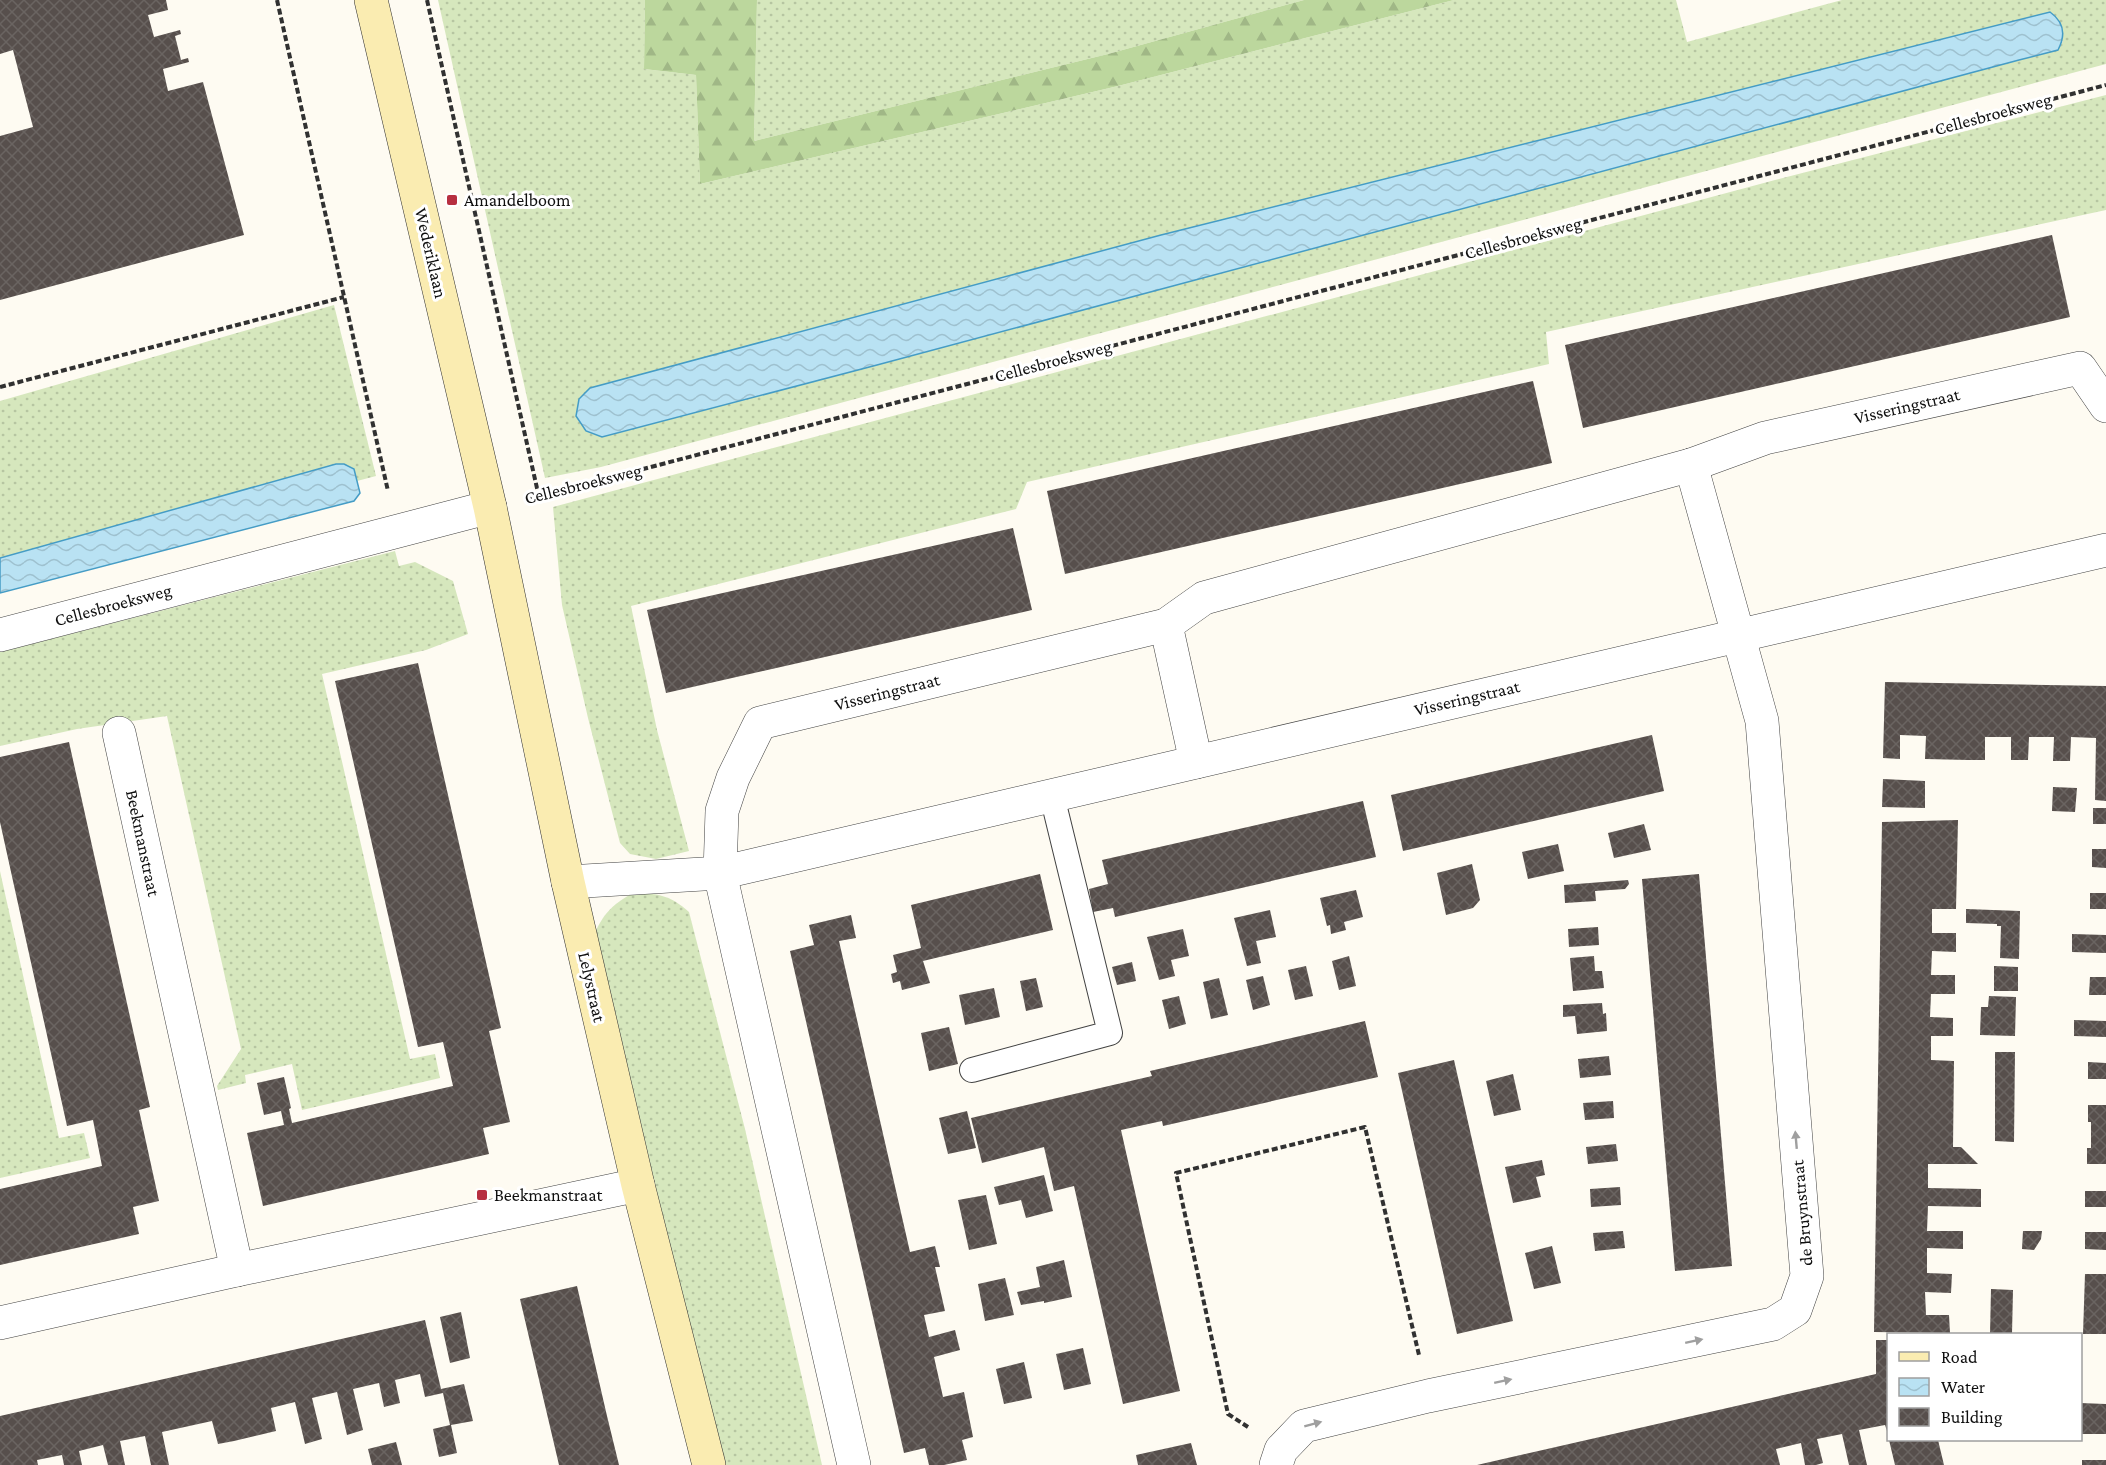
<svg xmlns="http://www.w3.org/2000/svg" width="2106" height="1465" font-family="'Crimson Pro',serif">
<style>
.grass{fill:url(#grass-dots);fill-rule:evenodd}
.forest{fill:url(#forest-firs)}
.water{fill:url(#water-waves);stroke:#459cc5;stroke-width:1.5}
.building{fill:url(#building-cross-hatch)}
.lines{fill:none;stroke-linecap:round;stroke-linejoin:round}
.lane-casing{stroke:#424242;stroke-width:26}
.street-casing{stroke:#424242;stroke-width:34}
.secondary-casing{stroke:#313131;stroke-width:34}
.path{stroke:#313131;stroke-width:4;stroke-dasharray:6 3;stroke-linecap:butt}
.lane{stroke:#fff;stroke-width:24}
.street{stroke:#fff;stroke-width:33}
.secondary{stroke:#faecb1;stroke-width:33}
.oneway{fill:#9f9f9f}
.poi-dot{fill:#b72f40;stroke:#fff;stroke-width:2}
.labels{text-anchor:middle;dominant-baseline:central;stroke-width:6;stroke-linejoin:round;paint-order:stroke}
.street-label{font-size:18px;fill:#0f0f0f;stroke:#fff}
.poi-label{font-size:18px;fill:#0f0f0f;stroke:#fff;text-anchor:start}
</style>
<defs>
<pattern id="grass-dots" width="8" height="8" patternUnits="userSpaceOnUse" patternTransform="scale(1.5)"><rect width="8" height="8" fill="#d6e7bd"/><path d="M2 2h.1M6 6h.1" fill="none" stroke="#b6c5a1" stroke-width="1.8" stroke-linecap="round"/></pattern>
<pattern id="forest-firs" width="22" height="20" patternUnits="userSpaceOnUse" patternTransform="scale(1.5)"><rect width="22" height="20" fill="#bcd79d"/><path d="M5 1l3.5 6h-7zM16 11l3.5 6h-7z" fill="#a0b786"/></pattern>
<pattern id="water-waves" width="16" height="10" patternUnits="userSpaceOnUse" patternTransform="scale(1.5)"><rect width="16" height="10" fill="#b9e2f3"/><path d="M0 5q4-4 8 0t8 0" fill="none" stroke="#9ec1cf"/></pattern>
<pattern id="building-cross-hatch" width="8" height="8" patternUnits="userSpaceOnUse" patternTransform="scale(1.5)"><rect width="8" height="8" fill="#574f4c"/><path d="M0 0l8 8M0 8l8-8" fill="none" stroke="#6a6461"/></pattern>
</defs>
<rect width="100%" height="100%" fill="#fefbf2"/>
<g class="grass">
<path d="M438,0H645L644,69L696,75L700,184L1118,86L1454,0H1676L1687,42L1842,0H2106V64L601,467L545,478ZM2063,41L2058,50L2019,60L877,365L602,437L586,431Z"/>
<polygon points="757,0 1304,0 1108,54 754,141"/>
<polygon points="2106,95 2106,210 1546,332 1549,364 1027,482 1016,509 631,606 657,730 689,851 656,859 630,854 620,843 588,718 562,605 553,507 1775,180"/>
<polygon points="334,305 376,476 357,481 354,469 0,558 0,401"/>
<polygon points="395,551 399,566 415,562 453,581 468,634 426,650 322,674 410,1059 435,1054 440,1078 302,1110 292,1064 245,1075 246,1083 218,1090 217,1086 241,1049 167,716 77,729 0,746 0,652"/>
<polygon points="0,871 59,1138 84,1133 90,1158 0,1178"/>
<path d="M633,893C657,893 670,895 689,912L745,1129L822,1465H714L595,932C605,912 613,904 633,893Z"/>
</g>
<polygon class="forest" points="645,0 757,0 754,141 1108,54 1304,0 1454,0 1118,86 700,184 696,75 644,69"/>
<g class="water">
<path d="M2050,12C2064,22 2066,35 2058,50L2019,60L877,365L602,437L586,431L576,416L579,399L590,388L1161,235Z"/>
<polygon points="336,464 344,464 354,469 360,493 354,501 0,593 0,558"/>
</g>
<g class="building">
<polygon points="0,0 166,0 168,10 148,15 154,37 180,30 181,34 175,36 181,60 188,58 189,62 163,69 168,91 203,82 244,235 0,300 0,136 33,127 13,50 0,54"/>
<polygon points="2052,235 2070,317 1583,428 1565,345"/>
<polygon points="1533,381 1552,463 1065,574 1047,491"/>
<polygon points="1013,528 1032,610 666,693 647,610"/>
<polygon points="418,663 501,1028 489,1031 510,1122 483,1128 489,1154 263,1206 247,1133 284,1125 281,1111 264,1115 257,1083 284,1077 291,1108 289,1109 292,1123 453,1086 443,1042 418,1047 335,681"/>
<polygon points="1885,682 2106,686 2106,801 2095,800 2096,738 2071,737 2070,761 2053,761 2054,737 2029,737 2028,760 2011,760 2011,737 1985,737 1985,760 1968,760 1925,759 1926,736 1900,735 1900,759 1883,758"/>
<polygon points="1652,735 1664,791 1403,851 1391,795"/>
<polygon points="69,742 150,1107 139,1110 159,1201 133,1207 139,1234 0,1265 0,1189 102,1166 93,1120 67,1126 0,822 0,757"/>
<polygon points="1883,779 1925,781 1925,808 1882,807"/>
<polygon points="2053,787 2077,788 2075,812 2052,811"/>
<polygon points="1363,801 1376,857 1115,917 1113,908 1093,912 1089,889 1108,884 1102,860"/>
<rect x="2093" y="808" width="13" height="16"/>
<polygon points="1958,820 1956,909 1932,909 1932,933 1956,933 1956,952 1932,951 1931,975 1955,975 1955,994 1931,994 1930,1017 1953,1018 1953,1036 1931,1036 1931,1060 1954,1061 1953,1147 1961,1147 1978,1164 1928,1164 1928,1188 1981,1189 1981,1207 1928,1206 1927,1231 1963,1231 1963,1249 1927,1248 1927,1273 1952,1274 1951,1293 1925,1292 1926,1315 1949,1315 1950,1333 1874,1332 1882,822"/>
<polygon points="1644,824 1651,850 1614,858 1608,833"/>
<polygon points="1558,844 1564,871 1528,879 1522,852"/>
<polygon points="2092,849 2106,849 2106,868 2092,867"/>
<polygon points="1472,864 1480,900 1473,908 1446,915 1437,873"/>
<polygon points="1040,874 1053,930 923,961 930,983 902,990 900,981 893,983 891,974 897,972 893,955 921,948 911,905"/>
<polygon points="1699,874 1732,1266 1675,1271 1642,879"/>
<polygon points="1628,880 1629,884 1625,889 1595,891 1596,901 1565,903 1564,885"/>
<polygon points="1356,890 1363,917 1344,922 1346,930 1331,934 1330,925 1327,926 1320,898"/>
<rect x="2090" y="893" width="16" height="16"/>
<polygon points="1966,909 2020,911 2019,959 2000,958 2001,926 1997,926 1997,924 1966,923"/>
<polygon points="1270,910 1276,937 1256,941 1261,963 1247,966 1234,918"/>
<polygon points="851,915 856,938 839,941 910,1252 935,1246 940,1267 935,1267 945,1311 924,1315 929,1337 955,1330 960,1350 934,1357 943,1397 964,1392 973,1437 962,1440 967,1460 944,1465 929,1465 925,1448 904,1453 790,951 814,945 809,925"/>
<polygon points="1598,927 1599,945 1569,947 1568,929"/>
<polygon points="1183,929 1189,956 1171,960 1175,976 1159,980 1147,937"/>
<polygon points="2072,934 2106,935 2106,953 2072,952"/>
<polygon points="1349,956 1356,986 1339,990 1332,961"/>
<polygon points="1594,956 1595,971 1602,971 1604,988 1573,991 1570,958"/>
<polygon points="1132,962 1136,981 1117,985 1112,967"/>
<polygon points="1306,966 1313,996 1295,1000 1288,970"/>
<polygon points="1994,966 2018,967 2018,991 1994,991"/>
<polygon points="1263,976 1270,1005 1253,1010 1246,980"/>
<polygon points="2090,977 2106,977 2106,995 2089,995"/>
<polygon points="1036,978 1043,1007 1026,1011 1020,981"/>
<polygon points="1219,978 1228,1015 1211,1019 1203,982"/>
<polygon points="994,988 1000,1017 965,1025 959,995"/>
<polygon points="1179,996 1186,1024 1169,1029 1162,1000"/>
<polygon points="1989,996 2016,997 2015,1036 1980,1035 1981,1007 1988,1007"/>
<polygon points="1602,1003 1603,1014 1606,1013 1607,1031 1577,1034 1575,1016 1563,1017 1563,1005"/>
<polygon points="2074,1020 2106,1021 2106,1037 2074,1036"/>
<polygon points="1365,1021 1378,1077 1163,1126 1162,1121 1121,1130 1180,1391 1123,1404 1074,1186 1054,1191 1044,1147 982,1163 971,1118 1152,1076 1150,1071"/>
<polygon points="949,1027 958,1064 929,1071 921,1033"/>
<polygon points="1995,1052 2015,1052 2014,1142 1995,1141"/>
<polygon points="1609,1056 1611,1075 1580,1078 1578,1059"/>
<polygon points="1454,1060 1513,1321 1457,1334 1398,1073"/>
<polygon points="2088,1062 2106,1063 2106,1079 2088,1079"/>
<polygon points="1513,1074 1521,1110 1494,1116 1486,1081"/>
<polygon points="1613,1101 1614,1118 1585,1120 1583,1103"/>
<polygon points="2088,1105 2106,1105 2106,1164 2087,1164 2087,1148 2091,1148 2091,1122 2088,1122"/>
<polygon points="967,1111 976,1148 948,1154 939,1118"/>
<polygon points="1616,1144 1618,1161 1588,1164 1586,1147"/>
<polygon points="1542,1160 1545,1175 1536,1177 1541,1197 1513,1203 1505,1167"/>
<polygon points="1044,1175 1053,1211 1026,1218 1021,1200 999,1205 994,1187"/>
<polygon points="1620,1187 1621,1205 1591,1207 1590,1189"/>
<rect x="2085" y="1191" width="21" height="16"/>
<polygon points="986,1195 997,1244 969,1250 958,1200"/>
<polygon points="1623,1231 1625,1248 1595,1251 1593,1233"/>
<polygon points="2023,1231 2042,1231 2041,1239 2034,1250 2022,1249"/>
<polygon points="2085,1232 2106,1232 2106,1250 2085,1249"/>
<polygon points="1552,1246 1561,1283 1534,1289 1525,1253"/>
<polygon points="1064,1260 1072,1297 1044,1303 1044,1301 1021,1305 1017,1292 1040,1287 1036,1267"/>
<polygon points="2085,1274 2106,1274 2106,1334 2083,1334"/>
<polygon points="1005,1278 1014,1315 985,1321 978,1284"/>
<polygon points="577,1286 607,1416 619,1465 559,1465 520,1299"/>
<polygon points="1991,1289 2013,1290 2012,1334 1990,1334"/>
<polygon points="461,1312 470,1358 450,1363 440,1317"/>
<polygon points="425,1320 441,1389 464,1384 473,1421 451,1425 457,1453 439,1457 433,1429 450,1425 446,1407 443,1393 425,1397 420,1374 395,1380 400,1403 384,1407 379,1383 353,1389 363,1430 347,1435 337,1392 312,1398 322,1439 305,1444 295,1402 271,1408 276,1431 234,1441 218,1444 212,1421 162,1432 169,1465 151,1465 145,1436 120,1441 125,1465 108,1465 103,1445 79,1451 82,1465 64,1465 62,1455 37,1460 38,1465 0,1465 0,1416"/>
<polygon points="1876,1340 1888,1340 1888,1434 1885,1425 1859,1430 1867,1465 1849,1465 1842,1434 1817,1439 1823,1463 1816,1465 1805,1465 1801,1443 1776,1449 1780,1465 1477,1465 1876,1374"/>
<polygon points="1083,1348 1091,1384 1064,1390 1056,1354"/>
<polygon points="1024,1362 1032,1398 1004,1404 996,1369"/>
<polygon points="2080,1403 2106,1404 2106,1434 2080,1434"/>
<polygon points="1889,1440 1938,1440 1944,1465 1895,1465"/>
<polygon points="396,1442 402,1465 372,1465 368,1449"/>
<polygon points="1191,1443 1197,1465 1138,1465 1136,1455"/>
<rect x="2082" y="1460" width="24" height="5"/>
</g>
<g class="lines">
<defs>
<polyline id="lane" points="972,1070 1110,1033 1052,796"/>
<g id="street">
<polyline points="1166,625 1196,762"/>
<polyline points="0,635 490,507"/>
<polyline points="119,733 237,1270"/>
<polyline points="568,882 720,873 2106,550"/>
<polyline points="0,1323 237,1270 638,1185"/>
<polyline points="854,1465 720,873 722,811 733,778 760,723 1166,625 1204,598 1691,465 1765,438 2080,368 2106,406"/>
<polyline points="1276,1465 1281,1450 1304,1426 1428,1396 1773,1324 1795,1310 1807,1276 1762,721 1691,465"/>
</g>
<polyline id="secondary" points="371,0 490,507 568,882 638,1185 709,1465"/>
</defs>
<use href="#lane" class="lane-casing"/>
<use href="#street" class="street-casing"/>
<use href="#secondary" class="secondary-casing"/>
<g class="path">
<polyline points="277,0 388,491"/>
<polyline points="427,0 539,497"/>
<polyline points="0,387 344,297"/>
<polyline points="529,499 2106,85"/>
<polyline points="1248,1427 1228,1414 1176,1173 1365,1127 1419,1355"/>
</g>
<use href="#lane" class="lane"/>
<use href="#street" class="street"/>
<use href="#secondary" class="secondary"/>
</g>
<defs><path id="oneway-solid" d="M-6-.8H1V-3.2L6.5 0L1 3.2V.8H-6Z" transform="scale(1.5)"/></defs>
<g class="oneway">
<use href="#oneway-solid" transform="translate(1796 1140) rotate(-95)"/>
<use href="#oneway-solid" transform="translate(1694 1341) rotate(-12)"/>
<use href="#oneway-solid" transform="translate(1503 1381) rotate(-12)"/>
<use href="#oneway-solid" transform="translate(1313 1424) rotate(-15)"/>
</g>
<g class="poi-dot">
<rect x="446" y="194" width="12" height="12" rx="3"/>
<rect x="476" y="1189" width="12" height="12" rx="3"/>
</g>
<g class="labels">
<g class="street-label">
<text transform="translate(1993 114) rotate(-15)">Cellesbroeksweg</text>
<text transform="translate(1523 238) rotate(-15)">Cellesbroeksweg</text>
<text transform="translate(431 253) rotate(77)">Wederiklaan</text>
<text transform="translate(1053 361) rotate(-15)">Cellesbroeksweg</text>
<text transform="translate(1907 406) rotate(-13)">Visseringstraat</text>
<text transform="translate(583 484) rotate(-14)">Cellesbroeksweg</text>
<text transform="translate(113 605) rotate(-15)">Cellesbroeksweg</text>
<text transform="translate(887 692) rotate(-14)">Visseringstraat</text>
<text transform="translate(1467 698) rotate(-13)">Visseringstraat</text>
<text transform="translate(143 843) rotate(78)">Beekmanstraat</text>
<text transform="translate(592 987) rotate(77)">Lelystraat</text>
<text transform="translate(1802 1213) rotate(-95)">de Bruynstraat</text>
</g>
<g class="poi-label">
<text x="464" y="200">Amandelboom</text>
<text x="494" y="1195">Beekmanstraat</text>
</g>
</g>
<rect x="1887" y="1333" width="195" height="108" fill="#ffffff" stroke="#9f9f9f" stroke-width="1.5"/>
<rect x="1899" y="1352" width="30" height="9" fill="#faecb1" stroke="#9f9f9f" stroke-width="1.5"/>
<text x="1941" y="1363" font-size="18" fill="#0f0f0f">Road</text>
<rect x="1899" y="1378" width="30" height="18" fill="url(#water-waves)" stroke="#9f9f9f" stroke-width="1.5"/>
<text x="1941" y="1393" font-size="18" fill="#0f0f0f">Water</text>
<rect x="1899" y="1408" width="30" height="18" fill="url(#building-cross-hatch)" stroke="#9f9f9f" stroke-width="1.5"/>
<text x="1941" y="1423" font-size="18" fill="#0f0f0f">Building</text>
</svg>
